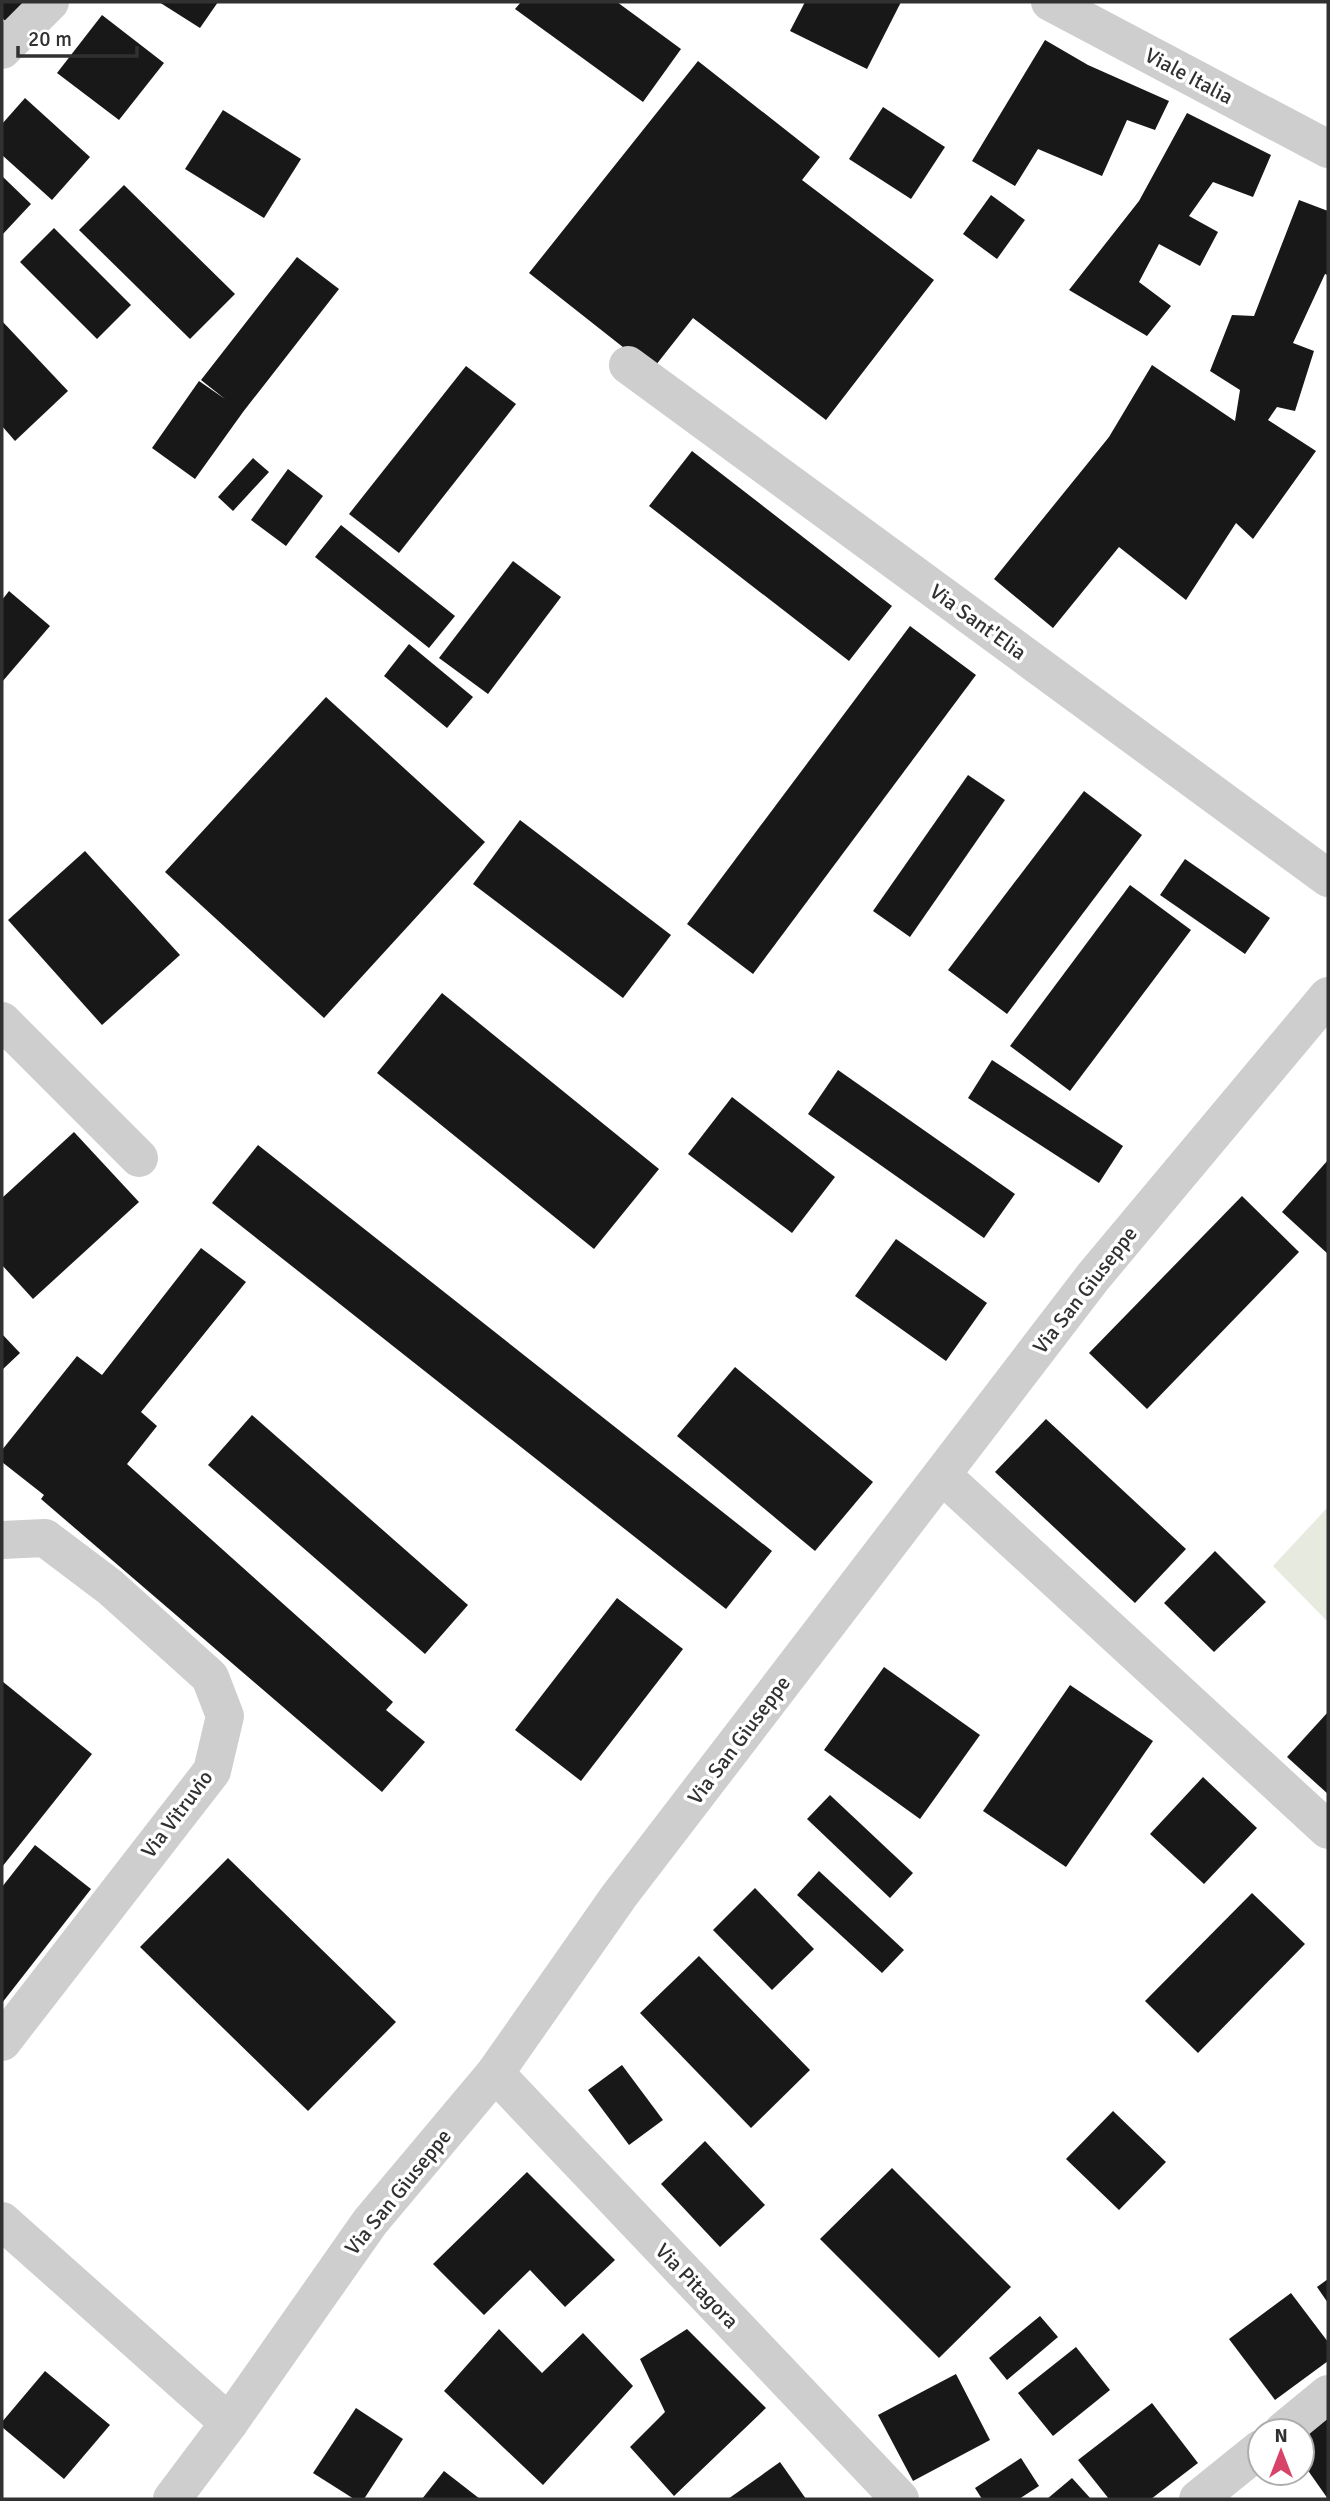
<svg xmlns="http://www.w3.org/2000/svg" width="1330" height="2501" font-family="Signika,sans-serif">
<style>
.green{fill:#e7eade}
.building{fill:#181818}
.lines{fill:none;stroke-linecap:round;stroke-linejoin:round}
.minor{stroke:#cecece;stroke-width:38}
.labels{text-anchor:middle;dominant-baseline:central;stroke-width:7;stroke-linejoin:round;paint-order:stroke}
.street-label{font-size:21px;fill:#313131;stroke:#fff}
</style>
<rect width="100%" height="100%" fill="#fff"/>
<polygon class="green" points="1328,1507 1328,1622 1273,1566"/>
<g class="building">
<polygon points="2,2 38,2 13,28 2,18"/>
<polygon points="159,2 218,2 200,28"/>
<polygon points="521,2 617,2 681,49 643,102 515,9"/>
<polygon points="805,2 901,2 867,69 790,31"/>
<polygon points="102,15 164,63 119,120 57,73"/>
<polygon points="1045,40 1088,65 1169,101 1155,130 1127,120 1102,176 1038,149 1015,186 972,161"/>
<polygon points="698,61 820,157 802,180 934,280 826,420 693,318 652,370 529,273"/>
<polygon points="25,98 90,157 52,200 2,155 2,124"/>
<polygon points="883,107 945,147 911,199 849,159"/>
<polygon points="223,110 301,159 264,218 185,169"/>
<polygon points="1187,113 1271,155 1253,197 1213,182 1189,216 1218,232 1200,266 1159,244 1139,282 1171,306 1147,336 1069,290 1139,201"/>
<polygon points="2,176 31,204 2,235"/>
<polygon points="124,185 235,294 190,339 79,230"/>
<polygon points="991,195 1025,220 997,259 963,234"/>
<polygon points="1299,200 1328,211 1328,275 1325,274 1293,343 1314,351 1295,411 1277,407 1268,420 1316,451 1253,539 1236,523 1186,600 1119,547 1053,628 994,579 1109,437 1152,365 1235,421 1240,390 1210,371 1232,315 1254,316"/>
<polygon points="54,228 131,305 97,339 20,262"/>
<polygon points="297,257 339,289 243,412 195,479 152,448 199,381 225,399 201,380"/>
<polygon points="2,321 68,391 15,441 2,426"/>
<polygon points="466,366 516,404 399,553 349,514"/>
<polygon points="692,451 892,606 849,661 649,506"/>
<polygon points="253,458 269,472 233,511 218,497"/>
<polygon points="288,469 323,496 286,546 251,520"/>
<polygon points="341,525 455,616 429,648 315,557"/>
<polygon points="513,561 561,597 488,694 439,658"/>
<polygon points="9,591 50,626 2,682 2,600"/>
<polygon points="910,626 976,675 753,974 687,924"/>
<polygon points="409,644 473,697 447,728 384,676"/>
<polygon points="326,697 485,842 324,1018 165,872"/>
<polygon points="968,775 1005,800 910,937 873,911"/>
<polygon points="1084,791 1142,835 1007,1014 948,970"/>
<polygon points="520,820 671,935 623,998 473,884"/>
<polygon points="85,851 180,955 102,1025 8,920"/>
<polygon points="1185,859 1270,918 1245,954 1160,895"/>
<polygon points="1130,885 1191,930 1070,1091 1010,1046"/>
<polygon points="442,993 659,1169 594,1249 377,1073"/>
<polygon points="992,1060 1123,1146 1099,1183 968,1098"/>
<polygon points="838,1070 1015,1194 984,1238 808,1114"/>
<polygon points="732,1097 835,1177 792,1233 688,1154"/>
<polygon points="74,1132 139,1202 33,1299 2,1265 2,1198"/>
<polygon points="258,1145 772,1551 726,1609 212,1203"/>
<polygon points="1328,1160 1328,1254 1282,1212"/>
<polygon points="1242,1196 1299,1252 1147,1409 1089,1353"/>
<polygon points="896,1239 987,1303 946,1361 855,1296"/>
<polygon points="201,1248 246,1282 141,1412 157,1426 127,1464 393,1702 386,1710 425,1742 382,1792 41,1499 44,1495 2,1462 2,1450 77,1356 102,1375"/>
<polygon points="2,1334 20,1353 2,1370"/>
<polygon points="735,1367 873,1482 815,1551 677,1436"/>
<polygon points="252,1415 468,1605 425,1654 208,1465"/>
<polygon points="1046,1419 1186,1549 1135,1603 995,1472"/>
<polygon points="1215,1551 1266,1602 1214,1652 1164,1603"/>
<polygon points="617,1598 683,1649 581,1781 515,1730"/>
<polygon points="884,1667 980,1735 920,1819 824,1750"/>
<polygon points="2,1681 92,1754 2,1867"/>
<polygon points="1070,1685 1153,1741 1066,1867 983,1811"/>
<polygon points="1328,1712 1328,1794 1287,1757"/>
<polygon points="1203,1777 1257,1828 1204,1884 1150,1834"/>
<polygon points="830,1795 913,1873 890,1898 807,1819"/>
<polygon points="35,1845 91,1889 2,2003 2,1887"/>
<polygon points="228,1858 396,2022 308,2111 140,1947"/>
<polygon points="819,1871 904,1950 882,1973 797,1895"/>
<polygon points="755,1888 814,1949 772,1990 713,1930"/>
<polygon points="1252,1893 1305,1944 1198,2053 1145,2001"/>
<polygon points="699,1956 810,2070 751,2128 640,2013"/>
<polygon points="622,2065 663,2120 629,2145 588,2090"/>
<polygon points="1113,2111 1166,2162 1119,2210 1066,2159"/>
<polygon points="705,2141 765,2205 720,2247 661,2184"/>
<polygon points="892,2168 1011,2287 939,2358 820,2239"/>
<polygon points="527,2172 615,2260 565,2307 530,2270 484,2315 433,2264"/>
<polygon points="1328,2279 1328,2303 1317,2287"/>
<polygon points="1291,2293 1328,2342 1328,2361 1275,2400 1229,2339"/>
<polygon points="1040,2316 1058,2337 1007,2380 989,2358"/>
<polygon points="499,2329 542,2373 583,2333 633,2386 543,2485 444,2391"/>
<polygon points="687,2329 766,2408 674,2496 630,2447 665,2412 640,2359"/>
<polygon points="1076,2347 1110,2390 1053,2436 1018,2393"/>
<polygon points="45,2371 110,2425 64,2479 2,2427 2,2422"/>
<polygon points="956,2374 990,2440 913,2481 878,2415"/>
<polygon points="1152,2403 1198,2463 1151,2499 1109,2499 1078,2460"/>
<polygon points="356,2408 403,2439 364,2499 354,2499 313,2473"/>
<polygon points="1328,2412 1328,2499 1302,2462 1302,2431"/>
<polygon points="1021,2458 1039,2486 1019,2499 982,2499 975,2488"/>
<polygon points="780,2462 806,2499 728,2499"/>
<polygon points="444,2471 480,2499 422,2499"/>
<polygon points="1072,2478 1091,2499 1047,2499"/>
</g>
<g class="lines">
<g class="minor">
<polyline points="1050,2 1328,149"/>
<polyline points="2,50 50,2"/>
<polyline points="628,365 1328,878"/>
<polyline points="2,1021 139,1158"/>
<polyline points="942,1475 1328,1830"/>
<polyline points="2,1540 45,1538 110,1587 210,1677 225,1716 212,1771 2,2042"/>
<polyline points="495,2073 900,2499"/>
<polyline points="2,2221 229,2423"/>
<polyline points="1283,2431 1328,2394"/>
<polyline points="172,2499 229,2423 370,2222 495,2073 619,1896 1093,1277 1328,996"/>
<polyline points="1198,2499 1260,2449"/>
</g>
</g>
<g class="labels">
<g class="street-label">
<text transform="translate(1189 76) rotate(28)">Viale Italia</text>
<text transform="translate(978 622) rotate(36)">Via Sant'Elia</text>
<text transform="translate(1085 1290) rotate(-52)">Via San Giuseppe</text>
<text transform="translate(739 1740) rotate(-53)">Via San Giuseppe</text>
<text transform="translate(177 1814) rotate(-53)">Via Vitruvio</text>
<text transform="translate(398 2192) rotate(-51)">Via San Giuseppe</text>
<text transform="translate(697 2286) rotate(46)">Via Pitagora</text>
</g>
</g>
<rect width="1330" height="2501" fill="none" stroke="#313131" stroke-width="7"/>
<g transform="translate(1281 2452)"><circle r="33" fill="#ffffff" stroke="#adadad" stroke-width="2"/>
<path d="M0-5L12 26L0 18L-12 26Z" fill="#d8436a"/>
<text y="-10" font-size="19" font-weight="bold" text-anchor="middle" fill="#313131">N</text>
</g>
<path d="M18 46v10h119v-10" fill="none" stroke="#313131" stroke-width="3.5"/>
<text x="28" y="46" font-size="21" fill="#313131" stroke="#ffffff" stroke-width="5" paint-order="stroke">20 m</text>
</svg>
